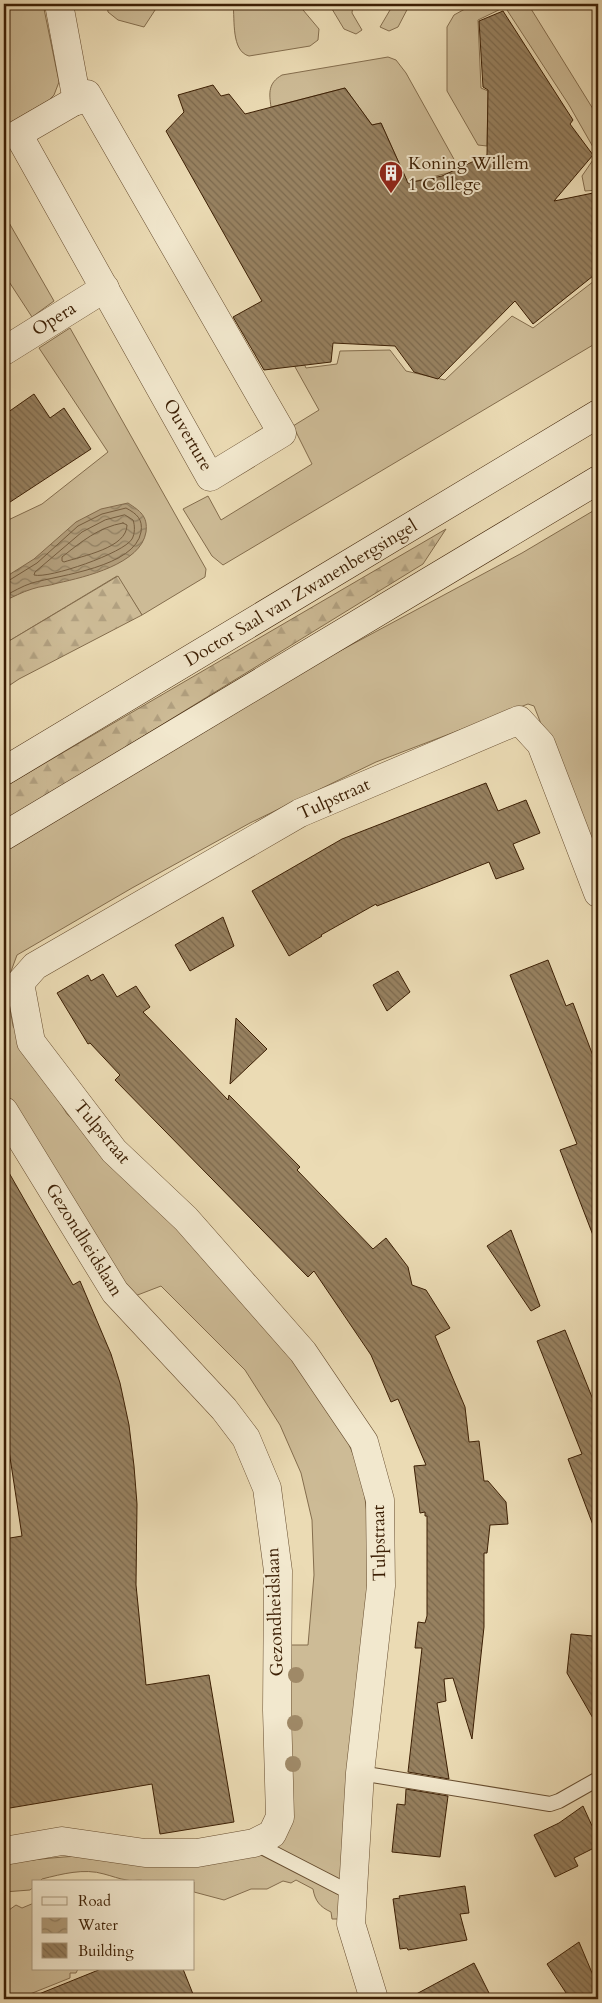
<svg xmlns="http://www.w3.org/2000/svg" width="602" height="2003" font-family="Cardo,serif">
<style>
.grass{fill:#cdbb96;stroke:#846d4d}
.forest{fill:url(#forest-firs);stroke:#846d4d}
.water{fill:url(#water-waves);stroke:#82694a}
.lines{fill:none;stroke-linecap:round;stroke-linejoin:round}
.shore{stroke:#765d3e;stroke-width:1}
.building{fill:url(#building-back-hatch);stroke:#3c1f04}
.service-casing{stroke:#684e30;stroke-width:16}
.minor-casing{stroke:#684e30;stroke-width:29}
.secondary-casing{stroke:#3c1f04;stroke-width:29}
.service{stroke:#f2e8ce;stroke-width:14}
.minor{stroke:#f2e8ce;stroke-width:28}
.secondary{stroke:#f2e8ce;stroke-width:28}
.tree{fill:#9f8967}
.labels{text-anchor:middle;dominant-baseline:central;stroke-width:4;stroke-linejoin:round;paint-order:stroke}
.poi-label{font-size:18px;fill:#3c1f04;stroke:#f2e8ce;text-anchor:start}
.street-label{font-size:18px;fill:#3c1f04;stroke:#f2e8ce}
</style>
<defs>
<pattern id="forest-firs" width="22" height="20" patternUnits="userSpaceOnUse" patternTransform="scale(1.25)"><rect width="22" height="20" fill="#cdbb96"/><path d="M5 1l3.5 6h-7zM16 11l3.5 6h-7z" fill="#b1a080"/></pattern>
<pattern id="water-waves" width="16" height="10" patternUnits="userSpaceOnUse" patternTransform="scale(1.25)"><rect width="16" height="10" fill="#b09b78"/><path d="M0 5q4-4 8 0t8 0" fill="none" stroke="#907e60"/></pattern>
<pattern id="building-back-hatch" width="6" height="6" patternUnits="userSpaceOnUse" patternTransform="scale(1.25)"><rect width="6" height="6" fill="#978160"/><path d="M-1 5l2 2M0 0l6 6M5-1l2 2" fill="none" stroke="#7c694d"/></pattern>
</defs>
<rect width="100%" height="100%" fill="#ebdbb4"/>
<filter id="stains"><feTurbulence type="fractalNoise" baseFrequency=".004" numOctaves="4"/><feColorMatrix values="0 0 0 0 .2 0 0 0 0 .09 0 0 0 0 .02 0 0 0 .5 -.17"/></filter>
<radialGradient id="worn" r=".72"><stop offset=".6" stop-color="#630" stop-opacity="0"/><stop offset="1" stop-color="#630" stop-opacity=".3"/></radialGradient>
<g class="grass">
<polygon points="4,4 43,4 59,82 54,95 49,100 4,126"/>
<polygon points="107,4 159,4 144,27 118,20 108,12"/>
<path d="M233,4H298L319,29L318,40L310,46L249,56C231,51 235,20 233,4Z"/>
<polygon points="329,4 353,4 352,13 362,30 356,34 344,29"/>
<polygon points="389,4 410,4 398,27 389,31 380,27 390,10"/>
<polygon points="474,4 528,4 598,117 598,190 585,191 582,176 597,154 569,105 505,7 478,20 481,88 488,91 487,146 478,145 447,91 447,27 454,15"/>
<path d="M388,57L396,60L406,73L460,170L408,183L381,123L372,125L345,88L271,107C269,93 268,83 282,75Z"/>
<polygon points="4,214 54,301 32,317 4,274"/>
<polygon points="598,278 598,342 223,565 212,556 183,509 208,496 221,520 312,464 293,426 319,410 260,304 287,325 306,368 337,364 340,351 390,350 406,371 445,380 512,316 533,328"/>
<polygon points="70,328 206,569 205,577 142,615 117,576 4,644 4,522 42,504 108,452 39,348"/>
<path d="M598,508V868L534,706L528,704L376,762L250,823L132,888L17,955L6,985L13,1026L67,1114L273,1325L333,1406L362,1476L372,1551L339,1919H332L331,1912C320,1907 315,1901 313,1889L296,1880L291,1883L283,1881L267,1889H251L224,1900L194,1892V1882H146C140,1878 134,1882 127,1880C119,1879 112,1876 104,1874C84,1868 62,1874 42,1879L39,1882H34V1887L30,1890L4,1892V1864C88,1850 180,1855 266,1853L285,1645H308L314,1575L312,1520L301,1473L280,1425L245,1370L161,1286L135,1296L55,1186L4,1087V850L323,660L522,553Z"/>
<polygon points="34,1903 34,1969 78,1969 76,1973 70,1973 70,1978 20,1998 17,1994 11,1998 7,1995 4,1997 4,1906 7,1905 9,1910 16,1905 22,1908"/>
</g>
<g class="forest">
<polygon points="446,529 423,564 4,822 4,787"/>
<polygon points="118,576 142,615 19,679 4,689 4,644"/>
</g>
<path class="water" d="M128,503C140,511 148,516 146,532C141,564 85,577 58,583C49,586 40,586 32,589C22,592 13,597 4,601V578L34,559L76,522L101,509Z"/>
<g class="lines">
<g class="shore">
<path d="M125,515L133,520C135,525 135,534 132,539C124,553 49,579 34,575L35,572L82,532L105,520Z"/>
<path d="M123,523L127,525C127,548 82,556 64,562L62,561V557C81,542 99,527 123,523Z"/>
<path d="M4,581H8L37,563L78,526L102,514L126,508C137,514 143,519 141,532C135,567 60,575 32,583C22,586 13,592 4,596"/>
</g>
</g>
<g class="building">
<polygon points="503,11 573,120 570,124 593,155 554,201 598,192 598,272 533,324 515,301 438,379 414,372 395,346 333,343 331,362 264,370 233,317 262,301 166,131 184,112 178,95 213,85 221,96 229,94 245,114 345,88 372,125 381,123 408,183 442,176 487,155 488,90 483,87 479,21"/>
<polygon points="34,394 50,418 64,408 91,449 4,506 4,415"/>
<polygon points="486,783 498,811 526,800 540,833 513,844 524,869 496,879 489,862 377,906 376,904 321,935 322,936 289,956 252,891 342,839"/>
<polygon points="223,917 234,946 190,971 175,945"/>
<polygon points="548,960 566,1006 573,1003 598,1069 598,1243 596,1243 560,1150 577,1144 510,975"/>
<polygon points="398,971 410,992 387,1011 373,985"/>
<polygon points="103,974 117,997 136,986 150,1007 143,1012 228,1100 229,1095 300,1167 297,1170 373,1249 386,1238 408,1267 412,1285 426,1290 450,1328 435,1336 465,1407 469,1442 479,1441 484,1481 488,1481 506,1502 508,1524 490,1525 487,1553 484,1553 484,1627 472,1739 453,1678 444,1679 446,1701 437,1703 449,1779 408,1772 422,1648 415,1648 418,1622 425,1623 427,1616 427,1516 425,1516 425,1512 420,1513 414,1466 426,1465 398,1399 391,1402 371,1355 314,1271 308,1277 115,1080 120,1075 90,1043 88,1044 57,993 88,975 91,981"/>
<polygon points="236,1018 267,1049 230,1084"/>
<polygon points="4,1164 73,1285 80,1281 111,1354 120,1383 129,1425 134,1466 137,1504 136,1585 146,1685 209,1675 234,1822 160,1834 152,1784 4,1809 4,1539 22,1536 4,1418"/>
<polygon points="511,1230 540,1306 531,1311 487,1246"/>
<polygon points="565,1330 598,1412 598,1533 596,1533 568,1459 582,1454 537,1341"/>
<polygon points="571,1634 593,1636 598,1649 598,1727 567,1673"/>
<polygon points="406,1789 448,1796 440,1857 392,1852 397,1804 405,1805"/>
<polygon points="583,1806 598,1839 598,1846 574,1858 578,1866 555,1877 534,1835 559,1823"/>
<polygon points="465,1886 469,1913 460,1914 467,1940 408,1950 407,1948 400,1949 393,1899 400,1898 399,1896"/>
<polygon points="579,1942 598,1987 598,1999 570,1999 547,1964"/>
<polygon points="474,1963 492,1999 407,1999"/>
<polygon points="101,1969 183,1969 195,1999 29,1999 29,1998"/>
</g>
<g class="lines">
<defs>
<g id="service">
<polyline points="360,1773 550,1804 559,1801 598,1779"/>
<polyline points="254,1843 353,1894"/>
</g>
<g id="minor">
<polyline points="59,4 77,101"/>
<polygon points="87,94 282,433 210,477 18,134"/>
<polyline points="4,351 105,288"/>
<polyline points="4,1111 115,1292 224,1409 246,1438 267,1488 278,1571 277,1710 280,1817 272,1834 254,1843 197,1853 145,1853 62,1841 4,1851"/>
<polyline points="374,1999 351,1924 360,1773 381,1586 380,1500 364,1442 303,1352 186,1219 114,1151 31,1042 20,983 35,966 300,813 519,720 541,744 598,893"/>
</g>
<g id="secondary">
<polyline points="4,771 598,414"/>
<polyline points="4,836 598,480"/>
</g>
</defs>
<use href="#service" class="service-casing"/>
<use href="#minor" class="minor-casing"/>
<use href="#secondary" class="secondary-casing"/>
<use href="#service" class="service"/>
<use href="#minor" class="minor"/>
<use href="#secondary" class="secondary"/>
</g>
<g class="tree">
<circle cx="296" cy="1675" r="8"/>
<circle cx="295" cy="1723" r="8"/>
<circle cx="293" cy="1764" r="8"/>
</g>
<defs>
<symbol id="building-pin" viewBox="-11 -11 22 30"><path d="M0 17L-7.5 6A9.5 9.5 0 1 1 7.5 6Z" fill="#8f2418" stroke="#f2e8ce"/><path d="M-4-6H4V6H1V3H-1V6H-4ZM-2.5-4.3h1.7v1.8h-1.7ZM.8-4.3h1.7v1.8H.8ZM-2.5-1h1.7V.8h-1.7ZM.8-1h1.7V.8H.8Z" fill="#fff"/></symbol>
</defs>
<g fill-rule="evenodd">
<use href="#building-pin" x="377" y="159" width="28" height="38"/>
</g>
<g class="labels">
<g class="poi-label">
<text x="408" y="163">Koning Willem<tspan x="408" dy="21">1 College</tspan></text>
</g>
<g class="street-label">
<text transform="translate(54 319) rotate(-32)">Opera</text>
<text transform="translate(188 435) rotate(60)">Ouverture</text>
<text transform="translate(301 593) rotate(-31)">Doctor Saal van Zwanenbergsingel</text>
<text transform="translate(334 799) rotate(-24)">Tulpstraat</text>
<text transform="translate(102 1132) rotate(50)">Tulpstraat</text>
<text transform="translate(84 1240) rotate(58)">Gezondheidslaan</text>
<text transform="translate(379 1543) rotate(-91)">Tulpstraat</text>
<text transform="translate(275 1612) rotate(-92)">Gezondheidslaan</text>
</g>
</g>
<rect width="602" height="2003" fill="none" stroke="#ebdbb4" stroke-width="20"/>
<rect x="5" y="5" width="592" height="1993" fill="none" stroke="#3c1f04" stroke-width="2.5"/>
<rect x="10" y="10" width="582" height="1983" fill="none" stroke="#3c1f04"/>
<rect x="32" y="1880" width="162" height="90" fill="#f2e8ce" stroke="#a9987d"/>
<rect x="42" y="1897" width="25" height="8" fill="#f2e8ce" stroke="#a9987d"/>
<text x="78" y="1906" font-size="15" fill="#3c1f04">Road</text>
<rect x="42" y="1918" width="25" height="15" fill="url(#water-waves)" stroke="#a9987d"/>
<text x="78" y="1930" font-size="15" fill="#3c1f04">Water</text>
<rect x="42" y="1943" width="25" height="15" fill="url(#building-back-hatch)" stroke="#a9987d"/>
<text x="78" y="1956" font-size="15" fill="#3c1f04">Building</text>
<rect width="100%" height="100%" filter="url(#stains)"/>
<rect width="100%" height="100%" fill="url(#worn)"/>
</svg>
